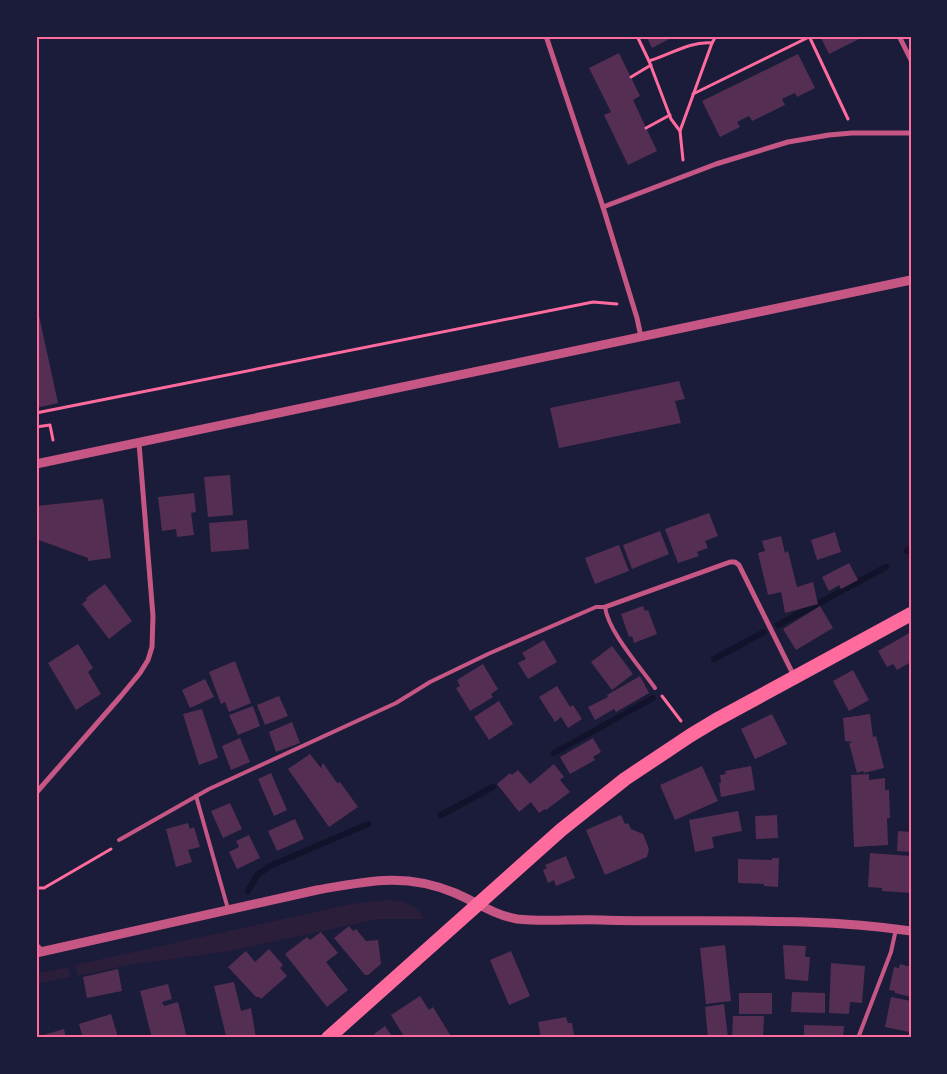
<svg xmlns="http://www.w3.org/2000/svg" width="947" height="1074" font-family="'Zilla Slab',serif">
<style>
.green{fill:#2a1e3b}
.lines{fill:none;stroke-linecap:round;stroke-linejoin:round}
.stream{stroke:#12122b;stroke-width:6}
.building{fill:#542f53}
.path{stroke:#ff6b9d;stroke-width:3}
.service{stroke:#c65784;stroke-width:4}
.minor{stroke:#c65784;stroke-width:5}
.tertiary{stroke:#c65784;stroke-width:9}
.trunk{stroke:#ff6b9d;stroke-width:14}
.neatline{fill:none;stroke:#ff6b9d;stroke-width:2}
</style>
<rect width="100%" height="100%" fill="#1b1b3a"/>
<g class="green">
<path d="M386,900C405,900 413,903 425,919H378L230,951L128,965L78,976L75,965L351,904Z"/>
<polygon points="68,967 71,977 36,984 36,974"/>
</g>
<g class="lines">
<g class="stream">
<polyline points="907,551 911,548"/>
<polyline points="778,625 886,567"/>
<polyline points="714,659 764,632"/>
<polyline points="554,753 653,698"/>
<polyline points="441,815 493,787"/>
<polyline points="248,891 257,875 270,866 368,824"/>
</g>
</g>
<g class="building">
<polygon points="646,36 675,36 652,48"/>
<polygon points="820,36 860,36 861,38 829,54"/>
<polygon points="619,53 640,96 633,100 657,151 628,165 604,115 611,112 589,68"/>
<polygon points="798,54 815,88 797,97 795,93 782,99 785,105 752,121 749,116 737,122 740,127 720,137 702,101"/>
<polygon points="36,302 58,403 36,408"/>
<polygon points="679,381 685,399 675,401 681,423 559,448 550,408"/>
<polygon points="230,475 233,515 208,517 204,477"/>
<polygon points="194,493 196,512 191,513 194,535 177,537 176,529 162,531 158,497"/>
<polygon points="103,499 111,558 88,561 88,558 36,539 36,506"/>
<polygon points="709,513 718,536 705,541 708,548 697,552 699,556 678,563 665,529"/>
<polygon points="247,520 249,549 211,552 209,523"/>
<polygon points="660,531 669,554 632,569 623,545"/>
<polygon points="835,532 841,552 817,560 811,540"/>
<polygon points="781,536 785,553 788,551 797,587 813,582 818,604 785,613 781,592 768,595 758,553 765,551 762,541"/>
<polygon points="619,545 629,571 595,584 585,558"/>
<polygon points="849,563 858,580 841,589 839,585 829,591 822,577"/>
<polygon points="105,584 132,621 109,639 82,604 87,600 86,598"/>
<polygon points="643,606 645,611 648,610 657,634 634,643 632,636 629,637 621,614"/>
<polygon points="820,606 833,628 796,650 783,629"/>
<polygon points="911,632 911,662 897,670 893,664 887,667 878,651"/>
<polygon points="544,640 557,662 528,679 518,663 526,659 522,653"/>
<polygon points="78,644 93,668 88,672 101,694 76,710 48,663"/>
<polygon points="612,646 633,674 612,690 591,662"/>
<polygon points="235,661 251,703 229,712 225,702 221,704 209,672"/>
<polygon points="483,664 498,689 491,694 493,697 470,711 456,688 460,686 457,680"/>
<polygon points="853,670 869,700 849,711 833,681"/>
<polygon points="640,676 649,693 616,712 614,709 595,720 588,707 608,697 607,695"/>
<polygon points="205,679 214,697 190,708 182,690"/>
<polygon points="557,686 570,707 573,705 582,719 568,728 561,717 555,722 539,697"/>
<polygon points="279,696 288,716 265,725 257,705"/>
<polygon points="499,701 513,724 489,740 474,717"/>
<polygon points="253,706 260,726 238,735 229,715"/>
<polygon points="202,709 218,758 199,765 183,714"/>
<polygon points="772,714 787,744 755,759 741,729"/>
<polygon points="870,714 873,737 876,736 884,768 864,773 863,771 857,773 849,743 853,742 845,741 843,718"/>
<polygon points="292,722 300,743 276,752 269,732"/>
<polygon points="240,738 250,762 231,770 222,746"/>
<polygon points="593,738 601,752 593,757 595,760 570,774 560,757"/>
<polygon points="310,754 321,768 323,763 337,783 340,782 358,807 329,827 288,769"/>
<polygon points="554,764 564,777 560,780 570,792 546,810 545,809 539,813 531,802 519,812 497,784 510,773 512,775 518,770 530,784"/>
<polygon points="702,766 718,801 675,820 660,785"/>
<polygon points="751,766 755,790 721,797 719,783 721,783 720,775 726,774 725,771"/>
<polygon points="271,773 287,810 274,816 258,779"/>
<polygon points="869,774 869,780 885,778 885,790 889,790 890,818 887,818 888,845 854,847 851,775"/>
<polygon points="230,803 242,829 223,838 211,811"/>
<polygon points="738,811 742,831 712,837 714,848 695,852 689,820"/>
<polygon points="621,815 625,824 628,823 631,829 643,834 649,849 647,857 605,875 586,830"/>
<polygon points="777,815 778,838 756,839 755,816"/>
<polygon points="295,819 304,839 277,851 268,831"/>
<polygon points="188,823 190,829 194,827 200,847 188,850 192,862 176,867 166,829"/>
<polygon points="898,831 911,832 911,852 897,851"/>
<polygon points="249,835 260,858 237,869 229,852 239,847 236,841"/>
<polygon points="870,853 911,856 911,893 882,891 882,888 868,887"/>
<polygon points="566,856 575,878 556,886 554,880 548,883 543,870 547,868 545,865"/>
<polygon points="772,858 779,858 778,887 764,886 764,884 738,883 738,859 772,860"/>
<polygon points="349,926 353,931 356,929 366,941 378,940 381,964 368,975 365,975 334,938"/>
<polygon points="321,932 338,953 326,962 348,990 327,1007 285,954 307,937 310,940"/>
<polygon points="725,945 731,1001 706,1004 700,948"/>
<polygon points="783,945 806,946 805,957 810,957 808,981 785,979"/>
<polygon points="269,949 283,965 280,968 287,976 261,999 259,997 256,997 228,967 246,951 255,962"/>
<polygon points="511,951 530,996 509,1005 490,960"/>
<polygon points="831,963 865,966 862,1003 850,1002 849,1014 829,1013"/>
<polygon points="900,964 911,967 911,997 895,993 895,991 889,990 894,967 899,968"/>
<polygon points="118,969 122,991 87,998 83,977"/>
<polygon points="234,982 241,1011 251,1008 256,1038 230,1038 230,1035 226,1036 214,986"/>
<polygon points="168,984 172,999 162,1002 164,1006 178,1002 187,1038 152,1038 140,991"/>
<polygon points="792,992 825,993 825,1013 791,1012"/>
<rect x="739" y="993" width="33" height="21"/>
<polygon points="420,996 429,1010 433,1007 452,1038 405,1038 391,1015"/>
<polygon points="891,997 911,1001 909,1032 885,1027"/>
<polygon points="724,1004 728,1038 708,1038 705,1007"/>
<polygon points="111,1014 118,1037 83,1038 79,1024"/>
<polygon points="733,1016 764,1016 763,1038 732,1038"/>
<polygon points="566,1017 568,1023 572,1023 574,1035 570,1036 570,1038 541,1038 538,1022"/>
<polygon points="804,1025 844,1026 843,1038 804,1038"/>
<polygon points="385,1026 393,1038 377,1038 374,1034"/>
<polygon points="64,1029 66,1038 40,1038 40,1036"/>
</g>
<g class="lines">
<g class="path">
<polyline points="637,36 649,61 671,119 680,131"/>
<polyline points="809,36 848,119"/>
<path d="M649,61C670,55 689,41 712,43"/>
<polyline points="631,77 651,65"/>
<polyline points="693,94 809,37"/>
<polyline points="646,128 670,115"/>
<polyline points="683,160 680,131 712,43 716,36"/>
<polyline points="36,413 593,302 617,304"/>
<polyline points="36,427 50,425 53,440"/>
<polyline points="662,696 681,721"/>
<polyline points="37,888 44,888 111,849"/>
</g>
<g class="service">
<polyline points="196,796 228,909"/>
<path d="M119,840L209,789L396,703L430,682L488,654L596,607H605C608,631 640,667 655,688"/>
<polyline points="36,944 43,951"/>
<polyline points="858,1038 891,952 896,929"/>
</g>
<g class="minor">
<polyline points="546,36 603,207 637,318 641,337"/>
<polyline points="899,36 911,60"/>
<polyline points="603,207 716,164 788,142 829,135 852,133 911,133"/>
<polyline points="605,607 730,562 735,562 739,565 794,676"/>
<polyline points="36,793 121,696 140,673 148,660 152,647 153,616 139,443"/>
</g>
<g class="tertiary">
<polyline points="36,464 911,280"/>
<path d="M36,953L317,890C367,881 406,872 455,893C476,902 494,915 517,919C544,922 573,919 601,920C704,923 808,916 911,931"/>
</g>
<polyline class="trunk" points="328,1038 561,830 625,779 691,735 716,720 911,614"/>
</g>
<rect width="947" height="1074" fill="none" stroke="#1b1b3a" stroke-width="75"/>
<rect x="38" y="38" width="872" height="998" class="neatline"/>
</svg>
